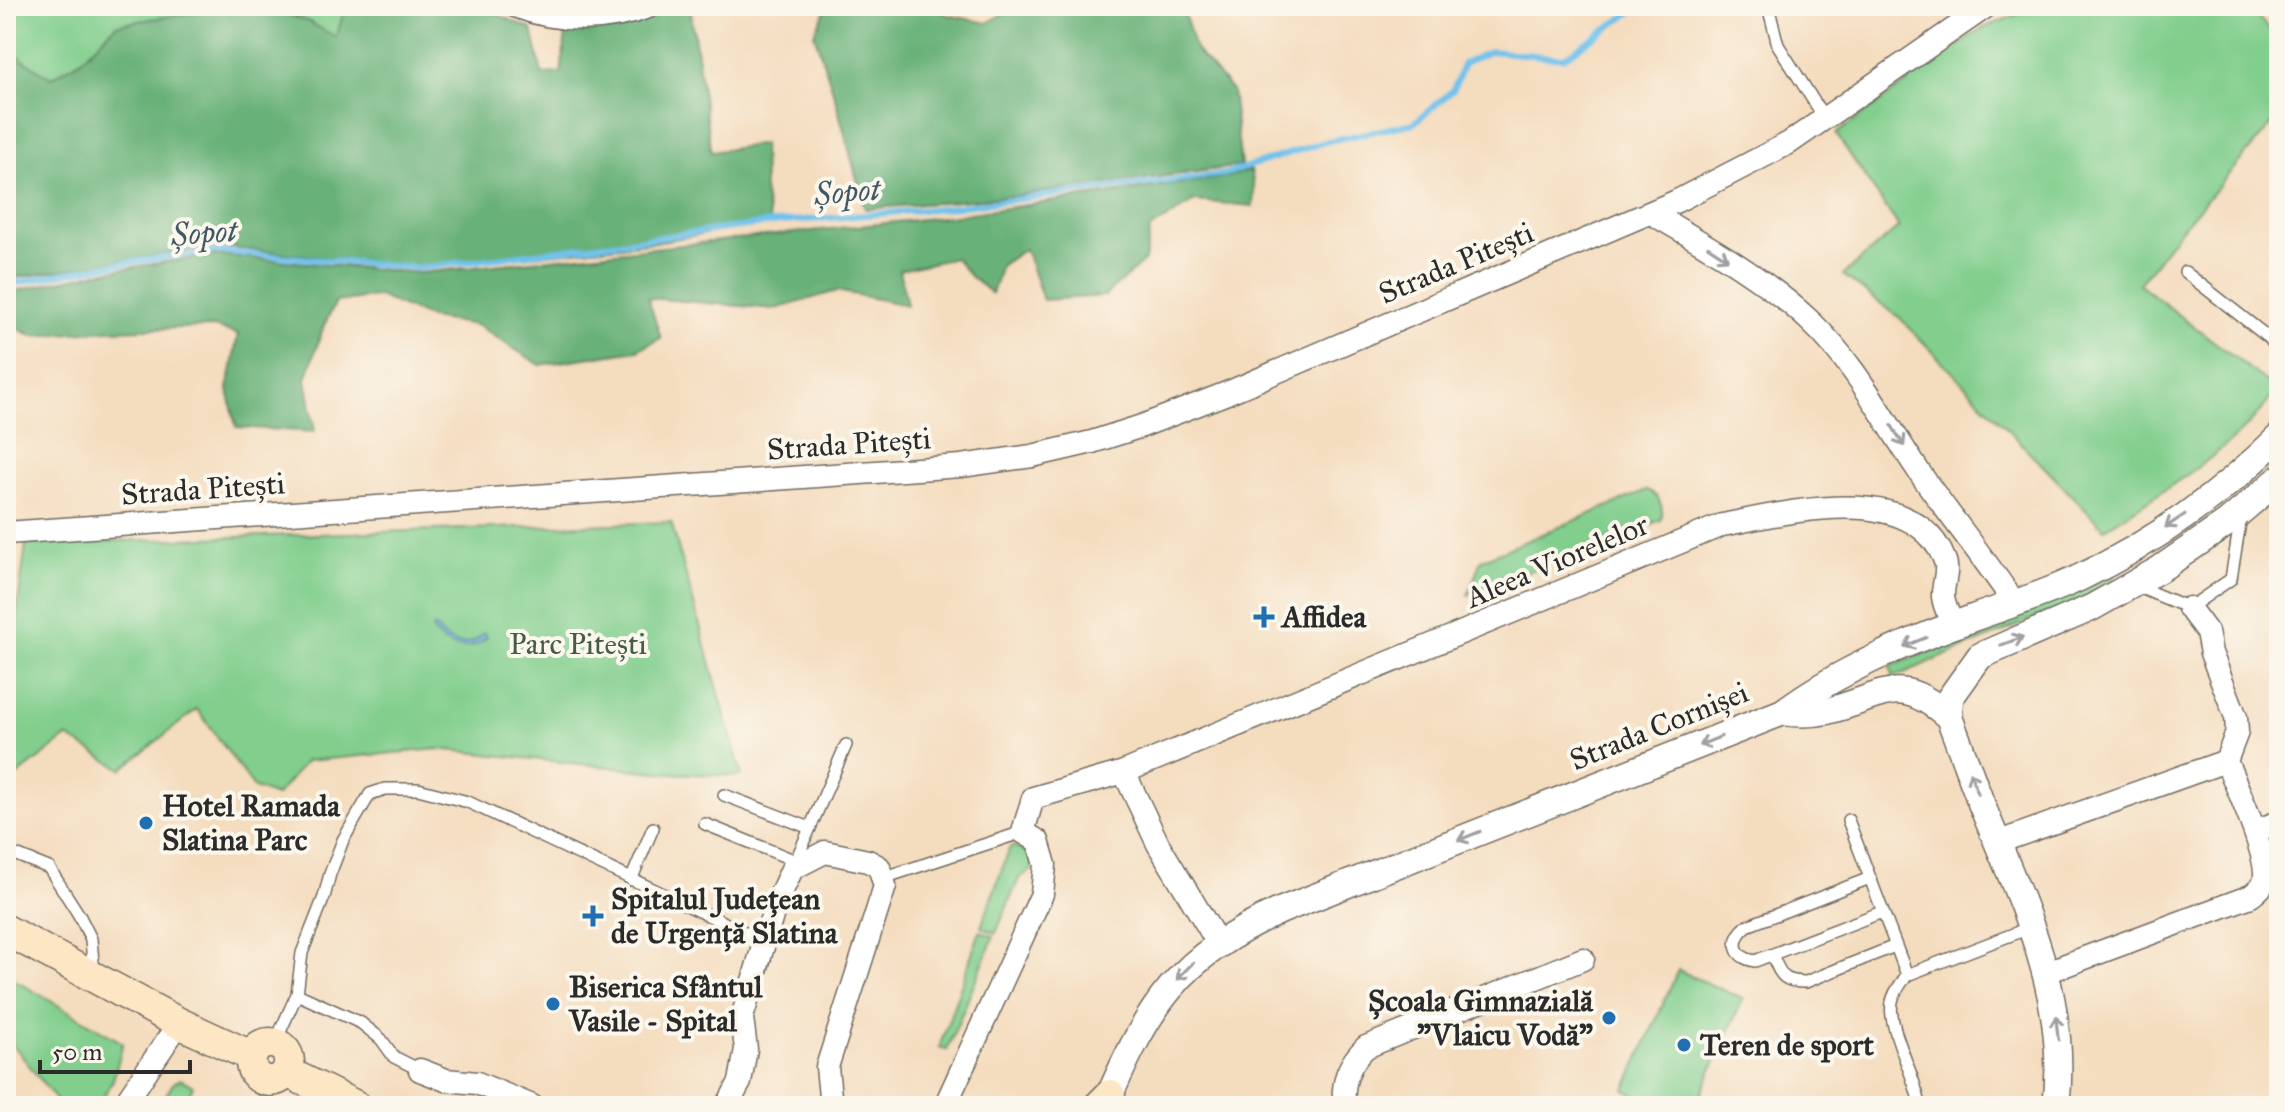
<svg xmlns="http://www.w3.org/2000/svg" width="2285" height="1112" font-family="'IM FELL Great Primer',serif">
<style>
.green{fill:#81ce8d;stroke:#567c5c;stroke-width:2}
.forest{fill:#68b178;stroke:#4a6e52;stroke-width:2}
.water{fill:#71c2ec;stroke:#4e768c;stroke-width:2}
.lines{fill:none;stroke-linecap:round;stroke-linejoin:round}
.stream{stroke:#71c2ec;stroke-width:6}
.service-casing{stroke:#71695e;stroke-width:14}
.minor-casing{stroke:#71695e;stroke-width:25}
.tertiary-casing{stroke:#71695e;stroke-width:29}
.secondary-casing{stroke:#71695e;stroke-width:33}
.service{stroke:#fff;stroke-width:11}
.minor{stroke:#fff;stroke-width:22}
.tertiary{stroke:#fff;stroke-width:26}
.secondary{stroke:#fce6c4;stroke-width:30}
.oneway{stroke:#a0a0a0}
.poi-dot{fill:#1f6fb2;stroke:#fbf7ec;stroke-width:3}
.labels{text-anchor:middle;dominant-baseline:central;stroke-width:8;stroke-linejoin:round;paint-order:stroke}
.street-label{font-size:30px;fill:#2b2b2b;stroke:#fbf7ec}
.poi-label{font-size:30px;font-weight:bold;fill:#2b2b2b;stroke:#fbf7ec;text-anchor:start}
.park-label{font-size:30px;fill:#455c48;stroke:#fbf7ec}
.water-label{font-size:32px;font-style:italic;fill:#405865;stroke:#fbf7ec}
</style>
<rect width="100%" height="100%" fill="#fbf7ec"/>
<filter id="ink" filterUnits="userSpaceOnUse"><feTurbulence type="fractalNoise" baseFrequency=".0125" numOctaves="2"/><feDisplacementMap in="SourceGraphic" scale="16" xChannelSelector="R" yChannelSelector="G"/><feConvolveMatrix kernelMatrix="1 2 1 2 8 2 1 2 1" color-interpolation-filters="sRGB"/></filter>
<filter id="wash" filterUnits="userSpaceOnUse"><feTurbulence type="fractalNoise" baseFrequency=".006" numOctaves="4" result="noise"/><feDisplacementMap in="SourceGraphic" scale="32" xChannelSelector="R" yChannelSelector="G"/><feGaussianBlur stdDeviation="1.8" result="paint"/><feColorMatrix in="noise" values="0 0 0 0 0 0 0 0 0 0 0 0 0 0 0 0 0 1.4 0 .05"/><feComposite in="paint" operator="in"/></filter>
<g filter="url(#wash)">
<rect width="100%" height="100%" fill="#f4dcbe"/>
<g class="green">
<polygon points="6,6 231,6 116,25 80,61 50,78 6,48"/>
<polygon points="263,6 346,6 336,38 309,22"/>
<path d="M2038,6H2247L2279,39V116L2182,228L2139,284L2277,390C2234,452 2166,488 2104,529L1900,318L1843,275L1899,227L1836,134L1981,29Z"/>
<path d="M1647,490C1658,494 1665,508 1661,520L1468,595L1481,560Z"/>
<polygon points="671,522 742,776 666,773 438,749 306,761 276,796 254,788 197,709 122,769 67,737 6,784 6,659 11,658 26,544"/>
<polygon points="2113,575 2114,581 2079,600 1894,677 1890,666 1973,635"/>
<polygon points="1013,846 1032,855 1032,870 1019,878 996,933 981,927 1010,847"/>
<polygon points="980,931 994,936 947,1050 939,1048"/>
<polygon points="1678,970 1743,999 1696,1106 1661,1106 1625,1090"/>
<polygon points="6,975 123,1043 113,1080 98,1106 61,1106 6,1036"/>
<polygon points="181,1079 193,1086 184,1106 159,1106 174,1082"/>
</g>
<g class="forest">
<polygon points="231,6 263,6 309,22 336,37 346,6 477,6 532,29 542,74 561,73 566,33 611,29 677,6 690,6 711,152 763,144 764,190 770,223 655,242 420,268 216,246 6,279 6,48 51,78 80,61 116,25"/>
<polygon points="828,6 941,6 944,14 987,23 1019,6 1182,6 1195,49 1232,91 1241,166 1016,196 865,209 836,101 814,33"/>
<polygon points="1251,170 1254,188 1253,206 1195,201 1150,229 1145,260 1105,296 1043,300 1025,249 1001,265 992,294 970,276 955,258 899,270 907,305 837,291 775,309 648,298 661,338 637,350 540,365 476,325 431,318 378,296 336,302 324,325 306,379 315,432 236,427 228,389 238,334 214,327 109,330 33,336 6,323 6,293 100,272 215,255 420,273 951,216 1225,177"/>
</g>
<path class="water" d="M435,627C448,644 467,652 484,633L487,637C470,654 445,649 432,629Z"/>
<g class="lines">
<polyline class="stream" points="6,285 103,266 213,251 420,268 770,223 946,208 1225,174 1328,141 1414,123 1453,90 1464,63 1491,51 1563,58 1640,6"/>
</g>
</g>
<g filter="url(#ink)">
<g class="lines">
<defs>
<g id="service">
<polyline points="1768,6 1778,45 1825,119"/>
<polyline points="2185,272 2269,338 2279,350"/>
<polyline points="2136,586 2189,608 2231,579 2241,516"/>
<polyline points="724,795 810,828"/>
<polyline points="1848,820 1907,975"/>
<polyline points="705,824 796,861"/>
<polyline points="6,851 49,868 79,915 91,939 94,974"/>
<polyline points="794,865 846,745"/>
<polyline points="883,878 1023,832"/>
<path d="M1870,878L1747,926C1731,939 1732,957 1755,961L1882,912"/>
<polyline points="631,880 653,828"/>
<path d="M1772,955C1781,975 1782,982 1806,982L1895,946"/>
<polyline points="297,994 361,1023 381,1039 394,1057 420,1070"/>
<polyline points="275,1043 297,994 302,953 324,897 330,874 343,840 370,794 385,789 418,789 468,802 765,942"/>
<path d="M1920,1106C1916,1076 1887,1028 1892,1002C1893,993 1902,982 1907,975L2029,928"/>
</g>
<g id="minor">
<path d="M515,6C559,23 607,23 651,6"/>
<path d="M1651,213C1706,245 1765,278 1812,323C1858,367 1886,424 1922,476C1952,519 1986,560 2015,604"/>
<polyline points="6,533 961,466 1032,456 1092,442 1142,426 1227,393 1677,201 1789,143 1987,6"/>
<polyline points="2255,831 2279,822"/>
<polyline points="1999,842 2226,761"/>
<path d="M1218,943L1158,844L1124,772L1722,525C1786,513 1914,478 1945,561C1949,571 1942,586 1943,597C1944,607 1950,617 1954,626"/>
<path d="M2047,972L2251,896C2256,892 2261,889 2264,882C2271,860 2236,785 2226,761L2237,732L2236,717L2211,653L2207,632L2189,608"/>
<polyline points="420,1070 446,1080 477,1083 532,1106"/>
<polyline points="123,1106 179,1023"/>
<polyline points="727,1106 740,1082 746,1049 742,1018 775,906 792,869 825,852 868,861 879,867 885,886 827,1067 831,1106"/>
<polyline points="945,1106 1042,894 1045,865 1038,841 1023,832 1033,798 1124,772"/>
<path d="M1344,1106C1342,1082 1348,1064 1366,1047L1583,959"/>
</g>
<g id="tertiary">
<path d="M1783,712C1798,714 1813,714 1827,711C1883,698 1897,671 1949,717C1960,746 1970,774 1981,803C2021,901 2070,997 2056,1106"/>
<polyline points="1949,717 1950,698 1980,656 2091,608 2160,569 2227,523 2279,479"/>
<path d="M1105,1106C1149,1004 1178,957 1282,910L1783,712C1839,670 1907,642 1973,618C2009,605 2046,594 2081,577C2153,543 2223,493 2279,437"/>
</g>
<g id="secondary">
<polyline points="6,930 179,1023 251,1056"/>
<circle cx="270" cy="1062" r="19"/>
<polyline points="287,1072 356,1106"/>
<polyline points="1099,1106 1110,1095"/>
</g>
</defs>
<use href="#service" class="service-casing"/>
<use href="#minor" class="minor-casing"/>
<use href="#tertiary" class="tertiary-casing"/>
<use href="#secondary" class="secondary-casing"/>
<use href="#service" class="service"/>
<use href="#minor" class="minor"/>
<use href="#tertiary" class="tertiary"/>
<use href="#secondary" class="secondary"/>
</g>
<defs><path id="oneway-shaft" d="M-6 0H5M1.5-3L5.5 0L1.5 3" fill="none" stroke-width="1.6" stroke-linecap="round" stroke-linejoin="round" transform="scale(2)"/></defs>
<g class="oneway">
<use href="#oneway-shaft" transform="translate(1718 253) rotate(33)"/>
<use href="#oneway-shaft" transform="translate(1898 436) rotate(59)"/>
<use href="#oneway-shaft" transform="translate(2175 521) rotate(146)"/>
<use href="#oneway-shaft" transform="translate(2012 641) rotate(-21)"/>
<use href="#oneway-shaft" transform="translate(1915 642) rotate(158)"/>
<use href="#oneway-shaft" transform="translate(1710 741) rotate(158)"/>
<use href="#oneway-shaft" transform="translate(1974 783) rotate(-111)"/>
<use href="#oneway-shaft" transform="translate(1469 836) rotate(158)"/>
<use href="#oneway-shaft" transform="translate(1185 971) rotate(134)"/>
<use href="#oneway-shaft" transform="translate(2057 1028) rotate(-96)"/>
</g>
</g>
<g class="poi-dot">
<path d="M1260 605h8v8h8v8h-8v8h-8v-8h-8v-8h8z"/>
<circle cx="146" cy="823" r="8"/>
<path d="M589 904h8v8h8v8h-8v8h-8v-8h-8v-8h8z"/>
<circle cx="553" cy="1004" r="8"/>
<circle cx="1609" cy="1018" r="8"/>
<circle cx="1684" cy="1045" r="8"/>
</g>
<g class="labels">
<g class="street-label">
<text transform="translate(1456 263) rotate(-23)">Strada Pitești</text>
<text transform="translate(849 444) rotate(-4)">Strada Pitești</text>
<text transform="translate(203 489) rotate(-4)">Strada Pitești</text>
<text transform="translate(1557 561) rotate(-23)">Aleea Viorelelor</text>
<text transform="translate(1659 726) rotate(-22)">Strada Cornișei</text>
</g>
<g class="poi-label">
<text x="1282" y="617">Affidea</text>
<text x="162" y="806">Hotel Ramada<tspan x="162" dy="34">Slatina Parc</tspan></text>
<text x="611" y="899">Spitalul Județean<tspan x="611" dy="34">de Urgență Slatina</tspan></text>
<text x="569" y="987">Biserica Sfântul<tspan x="569" dy="34">Vasile - Spital</tspan></text>
<text x="1593" y="1001" text-anchor="end">Școala Gimnazială<tspan x="1593" dy="34">"Vlaicu Vodă"</tspan></text>
<text x="1700" y="1045">Teren de sport</text>
</g>
<g class="park-label">
<text x="578" y="644">Parc Pitești</text>
</g>
<g class="water-label">
<text transform="translate(847 192) rotate(-5)">Șopot</text>
<text transform="translate(204 233) rotate(-4)">Șopot</text>
</g>
</g>
<rect width="2285" height="1112" fill="none" stroke="#fbf7ec" stroke-width="32"/>
<path d="M40 1060v12h150v-12" fill="none" stroke="#2b2b2b" stroke-width="4"/>
<text x="52" y="1060" font-size="24" fill="#2b2b2b" stroke="#fbf7ec" stroke-width="6" paint-order="stroke">50 m</text>
</svg>
